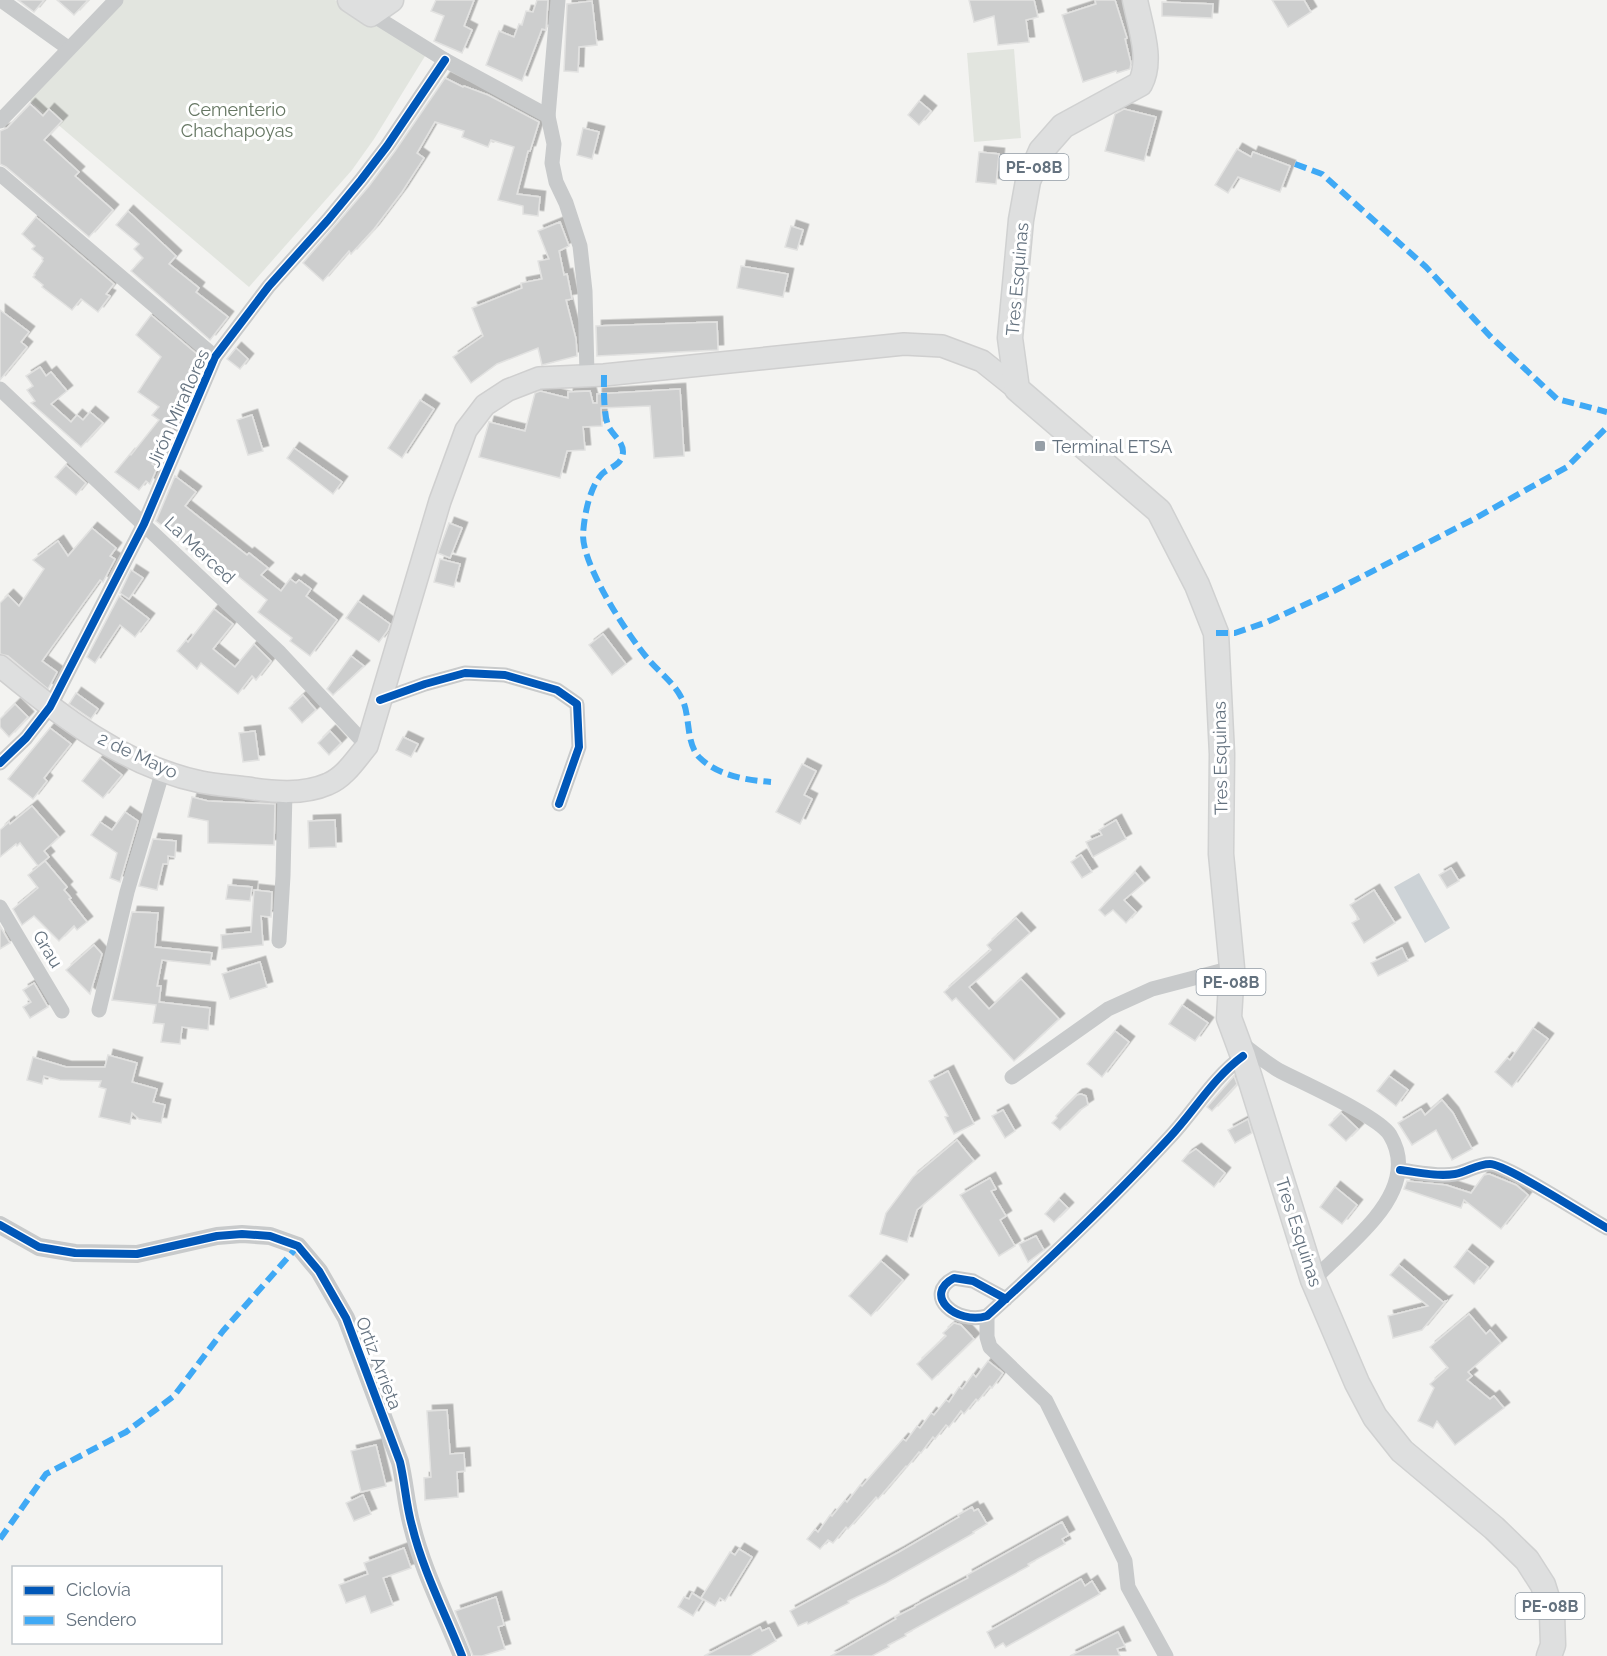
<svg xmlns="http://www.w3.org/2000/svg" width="1607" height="1656" font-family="Raleway,sans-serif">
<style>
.green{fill:#e2e5df}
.water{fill:#ccd2d6}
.building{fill:#cdcece;stroke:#e2e2e1;stroke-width:1.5;filter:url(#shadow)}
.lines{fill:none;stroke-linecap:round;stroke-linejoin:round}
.secondary-casing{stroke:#cfcfcf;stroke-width:24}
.trunk-casing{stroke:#d0d1d1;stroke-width:27}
.minor{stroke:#c8cacb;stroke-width:15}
.tertiary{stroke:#c8cacb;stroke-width:18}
.secondary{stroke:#dedfdf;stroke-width:21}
.trunk{stroke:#dedfdf;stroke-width:24}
.quiet{stroke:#3fa9f5;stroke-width:6;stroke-dasharray:12 6;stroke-linecap:butt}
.cycleway-casing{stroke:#fff;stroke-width:11}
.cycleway{stroke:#0057b8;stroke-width:8}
.poi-dot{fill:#969fa7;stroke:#fff;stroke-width:2}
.labels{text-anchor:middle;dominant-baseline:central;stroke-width:6;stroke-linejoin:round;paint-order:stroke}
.shield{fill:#fff;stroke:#929ca5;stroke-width:1.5}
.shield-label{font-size:16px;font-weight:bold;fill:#64727f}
.park-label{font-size:18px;fill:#667763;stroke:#fff}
.street-label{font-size:18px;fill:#64727f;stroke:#fff}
.poi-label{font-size:18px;fill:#64727f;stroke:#fff;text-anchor:start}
</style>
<defs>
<filter id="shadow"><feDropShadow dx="5.5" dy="-5.5" stdDeviation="0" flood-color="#0004"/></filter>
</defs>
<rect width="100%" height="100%" fill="#f3f3f1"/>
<g class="green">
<polygon points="123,0 335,0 430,48 374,139 352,170 249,287 29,100"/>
<polygon points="1014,49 1021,138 974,142 967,53"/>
</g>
<polygon class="water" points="1419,873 1450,928 1425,943 1394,887"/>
<g class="building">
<polygon points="18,0 44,0 34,12"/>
<polygon points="57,0 88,0 74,15"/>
<polygon points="436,0 474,0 464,26 472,30 462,53 434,41 444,16 431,11"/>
<polygon points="537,0 548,0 546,30 542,29 522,81 486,65 499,31 514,37 519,24 522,25 526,11 533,12"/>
<polygon points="969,0 1034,0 1038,17 1026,20 1029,42 998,45 994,16 974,22"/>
<polygon points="1095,0 1115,0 1127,38 1125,39 1131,63 1130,69 1117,73 1116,71 1083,82 1062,15 1096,4"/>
<polygon points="1272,0 1304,0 1311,12 1288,27"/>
<polygon points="592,1 597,45 579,47 578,72 564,71 567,4"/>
<polygon points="1162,2 1213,4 1212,18 1162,16"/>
<polygon points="445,78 463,87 464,86 488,95 539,122 530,151 528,151 517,194 540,197 538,216 523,214 523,206 498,200 514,147 491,140 488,147 462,137 464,131 435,122 417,153 424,158 402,192 374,229 351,254 349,251 323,281 303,263 369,186 395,151"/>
<polygon points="919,101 931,111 919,125 908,115"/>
<polygon points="30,104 43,116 49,109 62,121 44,140 79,172 75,176 113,210 89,237 6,167 0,164 0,131 7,128"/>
<polygon points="1124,109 1156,117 1144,161 1105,151 1115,114"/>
<polygon points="583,128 599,132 592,159 577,155"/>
<polygon points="1237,149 1251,157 1253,152 1290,166 1280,192 1238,177 1228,193 1215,185"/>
<polygon points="979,152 999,154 996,184 976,182"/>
<polygon points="128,211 176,256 169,264 199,288 196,292 228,317 210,340 131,271 143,258 134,249 139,244 116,225"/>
<polygon points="36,217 114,284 106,294 110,296 98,312 81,299 72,310 42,287 43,285 33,277 35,275 34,274 43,261 42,259 43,258 32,249 35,246 22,234"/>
<polygon points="560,222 569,246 559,251 564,275 567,274 572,299 566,300 576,339 577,356 542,365 538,348 497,364 471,383 453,357 483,336 472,308 522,288 521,283 542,279 538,261 549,259 538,231"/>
<polygon points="791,226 803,230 797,250 785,247"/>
<polygon points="741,266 788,274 783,297 737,288"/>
<polygon points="0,310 29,332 21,342 27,347 0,380"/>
<polygon points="151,315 198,355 196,359 202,363 178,419 171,429 173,430 168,444 152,464 157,468 150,484 146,481 139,490 115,472 130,454 131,455 159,420 152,415 159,407 138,392 161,357 136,335"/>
<polygon points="717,322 718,350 597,356 596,326"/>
<polygon points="236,348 248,359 240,369 227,359"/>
<polygon points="40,367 46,376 51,372 67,391 51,404 71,422 77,415 83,420 90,412 103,423 81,447 31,403 35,401 27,390 33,386 26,376"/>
<polygon points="680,389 684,456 654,458 650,406 601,408 602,426 583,427 585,450 567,451 560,478 479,457 489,422 525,431 535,393 540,391 568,398 568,392 590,391 593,403 597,403 597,394"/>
<polygon points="420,400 434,409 402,458 388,448"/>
<polygon points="252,415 263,451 248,455 237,420"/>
<polygon points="294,448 342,482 333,494 287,458"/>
<polygon points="66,465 86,483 76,495 55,477"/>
<polygon points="175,476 196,492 185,506 247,555 249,553 268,568 261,575 281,591 290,579 296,583 299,580 311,589 306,596 337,620 310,656 290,641 292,638 258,612 267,600 234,573 229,580 210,564 208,566 186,549 189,546 156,521"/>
<polygon points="449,523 462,528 450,558 438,553"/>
<polygon points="92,528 116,548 110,556 115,559 103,582 100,580 42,661 57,672 48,689 8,656 0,654 0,603 8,595 19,606 44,569 33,560 58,541 68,556"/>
<polygon points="440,559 460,564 454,587 434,582"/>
<polygon points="131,570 143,578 129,599 120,593"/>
<polygon points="119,596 149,619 135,637 120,625 95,663 87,657"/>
<polygon points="358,601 390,624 388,630 379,642 346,618"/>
<polygon points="214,609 233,624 213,649 235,667 254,644 271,661 256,680 252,676 238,694 201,663 197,669 177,651 186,640 188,642"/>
<polygon points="603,634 626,664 612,675 589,645"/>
<polygon points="351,656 364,666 333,695 327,689"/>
<polygon points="76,693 98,709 91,719 69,704"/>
<polygon points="303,695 316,710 302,723 289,708"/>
<polygon points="15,704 28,717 9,737 0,727 0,719"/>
<polygon points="50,728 71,744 44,778 47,781 33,799 8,779"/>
<polygon points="255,731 259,760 243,762 239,733"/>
<polygon points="330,731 341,743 329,755 318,743"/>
<polygon points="403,737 418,744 411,757 396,750"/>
<polygon points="100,758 122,775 103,798 82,781"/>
<polygon points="802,764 816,771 804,795 812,799 800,824 776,812"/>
<polygon points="192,797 208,801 275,804 274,845 208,843 208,821 188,817"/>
<polygon points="32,806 59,837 44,851 49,857 38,866 20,843 17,846 16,844 0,857 0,830 9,822 10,824"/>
<polygon points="125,812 138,821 120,882 110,878 117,853 91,835 100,822 112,830"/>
<polygon points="335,820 336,847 309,848 308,821"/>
<polygon points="1116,820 1126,839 1093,857 1086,842 1102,835 1099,830"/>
<polygon points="153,839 176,841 175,857 168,856 168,864 163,864 157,890 139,886"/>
<polygon points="1081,855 1092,872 1082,878 1071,862"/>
<polygon points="45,861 67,887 64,890 71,898 69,899 87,922 77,930 74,926 59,941 34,916 22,925 13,909 38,888 28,875"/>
<polygon points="1451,868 1459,881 1447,888 1439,875"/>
<polygon points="1135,872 1144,883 1124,900 1136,912 1126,923 1113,910 1105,916 1099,910"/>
<polygon points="228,885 252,887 250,901 226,899"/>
<polygon points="254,890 272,892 271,917 261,916 263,945 222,949 221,935 251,932"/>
<polygon points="1374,890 1395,923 1364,943 1352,923 1359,919 1350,905"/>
<polygon points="132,912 158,913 155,947 212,953 210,965 162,960 157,986 161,986 159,1002 210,1008 208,1030 182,1027 180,1044 161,1042 164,1024 153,1023 156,1005 112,1000"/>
<polygon points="1016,918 1030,933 969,987 989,1009 1021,979 1059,1019 1014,1061 956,998 952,1001 944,992 991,950 987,945"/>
<polygon points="0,926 10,943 0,949"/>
<polygon points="94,945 102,954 90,994 66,970"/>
<polygon points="1402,948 1408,961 1378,976 1371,963"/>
<polygon points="260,962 267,987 230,999 222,974"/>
<polygon points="34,983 48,1007 30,1018 23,1007 31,1002 23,990"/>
<polygon points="1182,1005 1208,1023 1195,1041 1169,1024"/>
<polygon points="1533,1028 1548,1039 1512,1087 1495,1072 1507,1058 1510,1060"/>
<polygon points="1115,1031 1129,1042 1102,1077 1087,1064"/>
<polygon points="108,1055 137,1063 132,1082 157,1089 153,1102 165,1105 161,1123 139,1119 132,1113 130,1124 99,1117 106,1089 99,1087 101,1081 60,1080 44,1076 42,1084 27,1080 33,1057 66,1067 105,1067"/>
<polygon points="948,1071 974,1124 954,1134 945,1117 948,1116 929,1081"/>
<polygon points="1234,1076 1237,1084 1212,1111 1207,1107"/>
<polygon points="1389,1076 1408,1090 1396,1106 1377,1091"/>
<polygon points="1081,1094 1086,1096 1088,1105 1080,1110 1060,1130 1052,1123 1057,1118 1056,1116 1077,1095"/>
<polygon points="1442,1100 1453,1113 1472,1149 1452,1160 1436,1130 1412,1145 1398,1123 1421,1109 1425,1115"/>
<polygon points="1003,1110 1015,1131 1005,1138 992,1116"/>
<polygon points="1341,1113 1358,1129 1346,1141 1329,1125"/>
<polygon points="1248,1119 1252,1133 1235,1143 1228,1130"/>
<polygon points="957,1140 974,1161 917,1210 907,1242 880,1234 886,1213 913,1177"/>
<polygon points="1196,1149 1225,1173 1214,1187 1182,1161 1187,1155"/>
<polygon points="1489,1174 1516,1185 1528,1195 1501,1229 1464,1200 1461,1208 1404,1189 1407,1181 1446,1185 1471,1193 1484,1175"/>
<polygon points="990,1178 996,1189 991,1191 1006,1216 1000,1220 1015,1246 999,1256 960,1195"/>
<polygon points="1335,1187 1357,1205 1342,1224 1320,1207"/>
<polygon points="1059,1199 1068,1208 1054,1222 1045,1214"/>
<polygon points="1036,1236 1044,1250 1028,1262 1019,1244"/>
<polygon points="1467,1250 1488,1267 1474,1284 1454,1267"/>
<polygon points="881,1261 903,1280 871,1316 849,1296"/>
<polygon points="1399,1265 1443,1302 1446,1301 1422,1330 1393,1338 1388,1316 1428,1306 1390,1275"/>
<polygon points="1469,1314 1486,1334 1490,1330 1501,1343 1468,1372 1472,1376 1467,1380 1490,1399 1494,1396 1504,1408 1455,1445 1437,1421 1433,1428 1418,1421 1434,1388 1430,1384 1448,1368 1430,1347"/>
<polygon points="954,1323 961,1325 974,1339 932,1380 917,1364 946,1336 943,1333"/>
<polygon points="988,1361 1003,1373 992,1388 990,1386 978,1401 976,1399 964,1414 961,1411 949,1427 946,1425 935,1439 933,1437 921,1453 919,1452 907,1467 906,1466 878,1499 876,1497 848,1529 846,1527 833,1543 828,1540 820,1549 807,1539 815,1529 818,1532 830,1515 832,1516 845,1500 847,1502 860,1485 862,1486 903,1439 906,1441 917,1426 920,1428 931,1413 934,1415 946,1400 949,1402 959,1387 962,1389 973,1374 976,1377"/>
<polygon points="447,1410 450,1454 464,1453 465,1471 457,1472 458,1497 425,1500 424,1478 431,1477 427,1411"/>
<polygon points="376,1445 386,1486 361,1492 351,1451"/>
<polygon points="363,1495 371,1514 354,1521 346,1503"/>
<polygon points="972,1507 974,1511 978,1509 987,1524 973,1532 974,1533 886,1583 848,1601 849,1603 808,1624 807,1622 798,1626 790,1611 899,1552 959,1517 958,1515"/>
<polygon points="1062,1522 1069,1535 1062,1539 1065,1544 1028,1564 1029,1566 905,1634 906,1636 888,1645 889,1647 872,1656 831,1656 896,1619 895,1617 915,1607 915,1606 968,1578 967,1575"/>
<polygon points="404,1548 411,1568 383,1578 393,1605 371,1613 365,1596 346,1603 339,1585 368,1574 364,1563"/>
<polygon points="739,1549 752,1557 725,1601 720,1598 715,1606 701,1598 730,1552 735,1555"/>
<polygon points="1081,1579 1085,1586 1092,1581 1100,1594 1006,1647 1003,1643 995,1648 987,1632"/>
<polygon points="692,1593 703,1600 693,1616 678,1607 684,1597 689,1599"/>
<polygon points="496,1597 504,1625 498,1627 505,1649 482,1656 473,1656 455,1611"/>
<polygon points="760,1627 762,1631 769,1628 776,1641 750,1656 704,1656"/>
<polygon points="1118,1632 1125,1646 1117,1649 1120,1656 1070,1656"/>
</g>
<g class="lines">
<defs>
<path id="secondary" d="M0,666C59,715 124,766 201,782C216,785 232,786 247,788C273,792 303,795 328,784C345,777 356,759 367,746L440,501L466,430L485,405L508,390L539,378L604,375L904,344L942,346L982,361L1017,389"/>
<g id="trunk">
<polyline points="350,0 371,14 391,0"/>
<path d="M1135,0C1140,26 1153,60 1140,84L1063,126L1041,151L1028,181L1021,220L1010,338L1017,389L1159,511L1197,585L1216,633L1222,754L1221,854L1232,968L1229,1018L1243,1056L1313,1280L1357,1383L1375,1417L1402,1451L1494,1528L1527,1560L1543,1585L1552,1614L1553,1645L1549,1656"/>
</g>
</defs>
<use href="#secondary" class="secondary-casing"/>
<use href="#trunk" class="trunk-casing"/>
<g class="minor">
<polyline points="1,0 68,48"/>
<polyline points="558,0 548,116 554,144 552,163 556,182 566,203 580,246 585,291 587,375"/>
<polyline points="371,14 445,60 548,116"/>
<polyline points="0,121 116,0"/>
<polyline points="0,174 215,357"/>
<polyline points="0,389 280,653 367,746"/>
<polyline points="380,700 425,684 465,673 505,675 557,690 577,704 579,747 559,804"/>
<polyline points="0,763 26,738 50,707 144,524 215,357 269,286 328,220 361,180 387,146 445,60"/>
<polyline points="0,907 62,1011"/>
<polyline points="279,941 283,876 285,792"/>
<polyline points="99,1010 127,892 163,770"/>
<path d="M1239,1042C1252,1051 1266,1063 1280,1071C1303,1083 1378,1116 1390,1135C1408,1165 1395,1194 1375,1218C1357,1240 1333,1260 1313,1280"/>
<polyline points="1012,1077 1108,1009 1152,989 1232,968"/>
<path d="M1400,1170C1417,1172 1437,1177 1455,1174C1467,1172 1477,1164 1490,1164C1506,1164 1587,1217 1607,1228"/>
<path d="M1006,1299L973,1281L954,1278C922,1295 956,1325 987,1316C1050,1259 1112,1200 1170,1137C1195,1110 1213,1078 1243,1056"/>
<polyline points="987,1316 987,1337 990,1347 1046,1401 1125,1561 1128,1587 1166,1656"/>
</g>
<path class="tertiary" d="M0,1225L39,1247L75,1253L137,1254L217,1236L242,1234L270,1236L298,1246L319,1271L346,1318L400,1462C405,1483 406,1505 412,1526C423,1571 445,1613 462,1656"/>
<use href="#secondary" class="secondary"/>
<use href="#trunk" class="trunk"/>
<g class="quiet">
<polyline points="1295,164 1322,174 1426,267 1490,336 1557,399 1607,412"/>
<path d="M604,375C604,388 603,419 610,429C615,437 623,442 623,452C622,466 609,467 602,474C589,488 584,517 583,535C583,567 627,634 648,659C659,672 673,682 681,697C691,714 685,742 699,757C718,776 746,780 771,782"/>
<polyline points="1216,633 1235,633 1267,622 1330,593 1474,519 1567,467 1607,427"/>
<polyline points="0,1539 46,1474 126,1432 174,1396 223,1331 298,1246"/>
</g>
<defs>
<g id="cycleway">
<polyline points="380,700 425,684 465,673 505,675 557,690 577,704 579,747 559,804"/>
<polyline points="0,763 26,738 50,707 144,524 215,357 269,286 328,220 361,180 387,146 445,60"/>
<path d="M1400,1170C1417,1172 1437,1177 1455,1174C1467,1172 1477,1164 1490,1164C1506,1164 1587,1217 1607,1228"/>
<path d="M0,1225L39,1247L75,1253L137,1254L217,1236L242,1234L270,1236L298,1246L319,1271L346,1318L400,1462C405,1483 406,1505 412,1526C423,1571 445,1613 462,1656"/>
<path d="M1006,1299L973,1281L954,1278C922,1295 956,1325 987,1316C1050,1259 1112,1200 1170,1137C1195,1110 1213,1078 1243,1056"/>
</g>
</defs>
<use href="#cycleway" class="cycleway-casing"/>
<use href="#cycleway" class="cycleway"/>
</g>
<rect class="poi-dot" x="1034" y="440" width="12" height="12" rx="3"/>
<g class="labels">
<g class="shield">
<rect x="999.5" y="154" width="69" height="26" rx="4.5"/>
<rect x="1196.5" y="969" width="69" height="26" rx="4.5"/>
<rect x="1515.5" y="1593" width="69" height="26" rx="4.5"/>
</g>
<g class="shield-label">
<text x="1034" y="167">PE-08B</text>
<text x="1231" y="982">PE-08B</text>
<text x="1550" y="1606">PE-08B</text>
</g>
<g class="park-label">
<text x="237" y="109">Cementerio<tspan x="237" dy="21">Chachapoyas</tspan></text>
</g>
<g class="street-label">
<text transform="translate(1017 279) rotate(-85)">Tres Esquinas</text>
<text transform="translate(178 408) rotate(-66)">Jirón Miraflores</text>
<text transform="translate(200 550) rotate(43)">La Merced</text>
<text transform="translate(138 755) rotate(25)">2 de Mayo</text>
<text transform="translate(1220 758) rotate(-91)">Tres Esquinas</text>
<text transform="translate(48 949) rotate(59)">Grau</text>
<text transform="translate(1299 1232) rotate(72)">Tres Esquinas</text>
<text transform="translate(379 1363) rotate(69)">Ortiz Arrieta</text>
</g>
<g class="poi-label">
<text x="1052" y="446">Terminal ETSA</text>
</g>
</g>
<rect x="12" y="1566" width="210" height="78" fill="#ffffff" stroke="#c1c7cc" stroke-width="1.5"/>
<rect x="24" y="1586" width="30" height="9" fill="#0057b8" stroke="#c1c7cc" stroke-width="1.5"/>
<text x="66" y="1596" font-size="18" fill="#64727f">Ciclovía</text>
<rect x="24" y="1616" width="30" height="9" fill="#3fa9f5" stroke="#c1c7cc" stroke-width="1.5"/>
<text x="66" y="1626" font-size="18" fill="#64727f">Sendero</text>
</svg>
